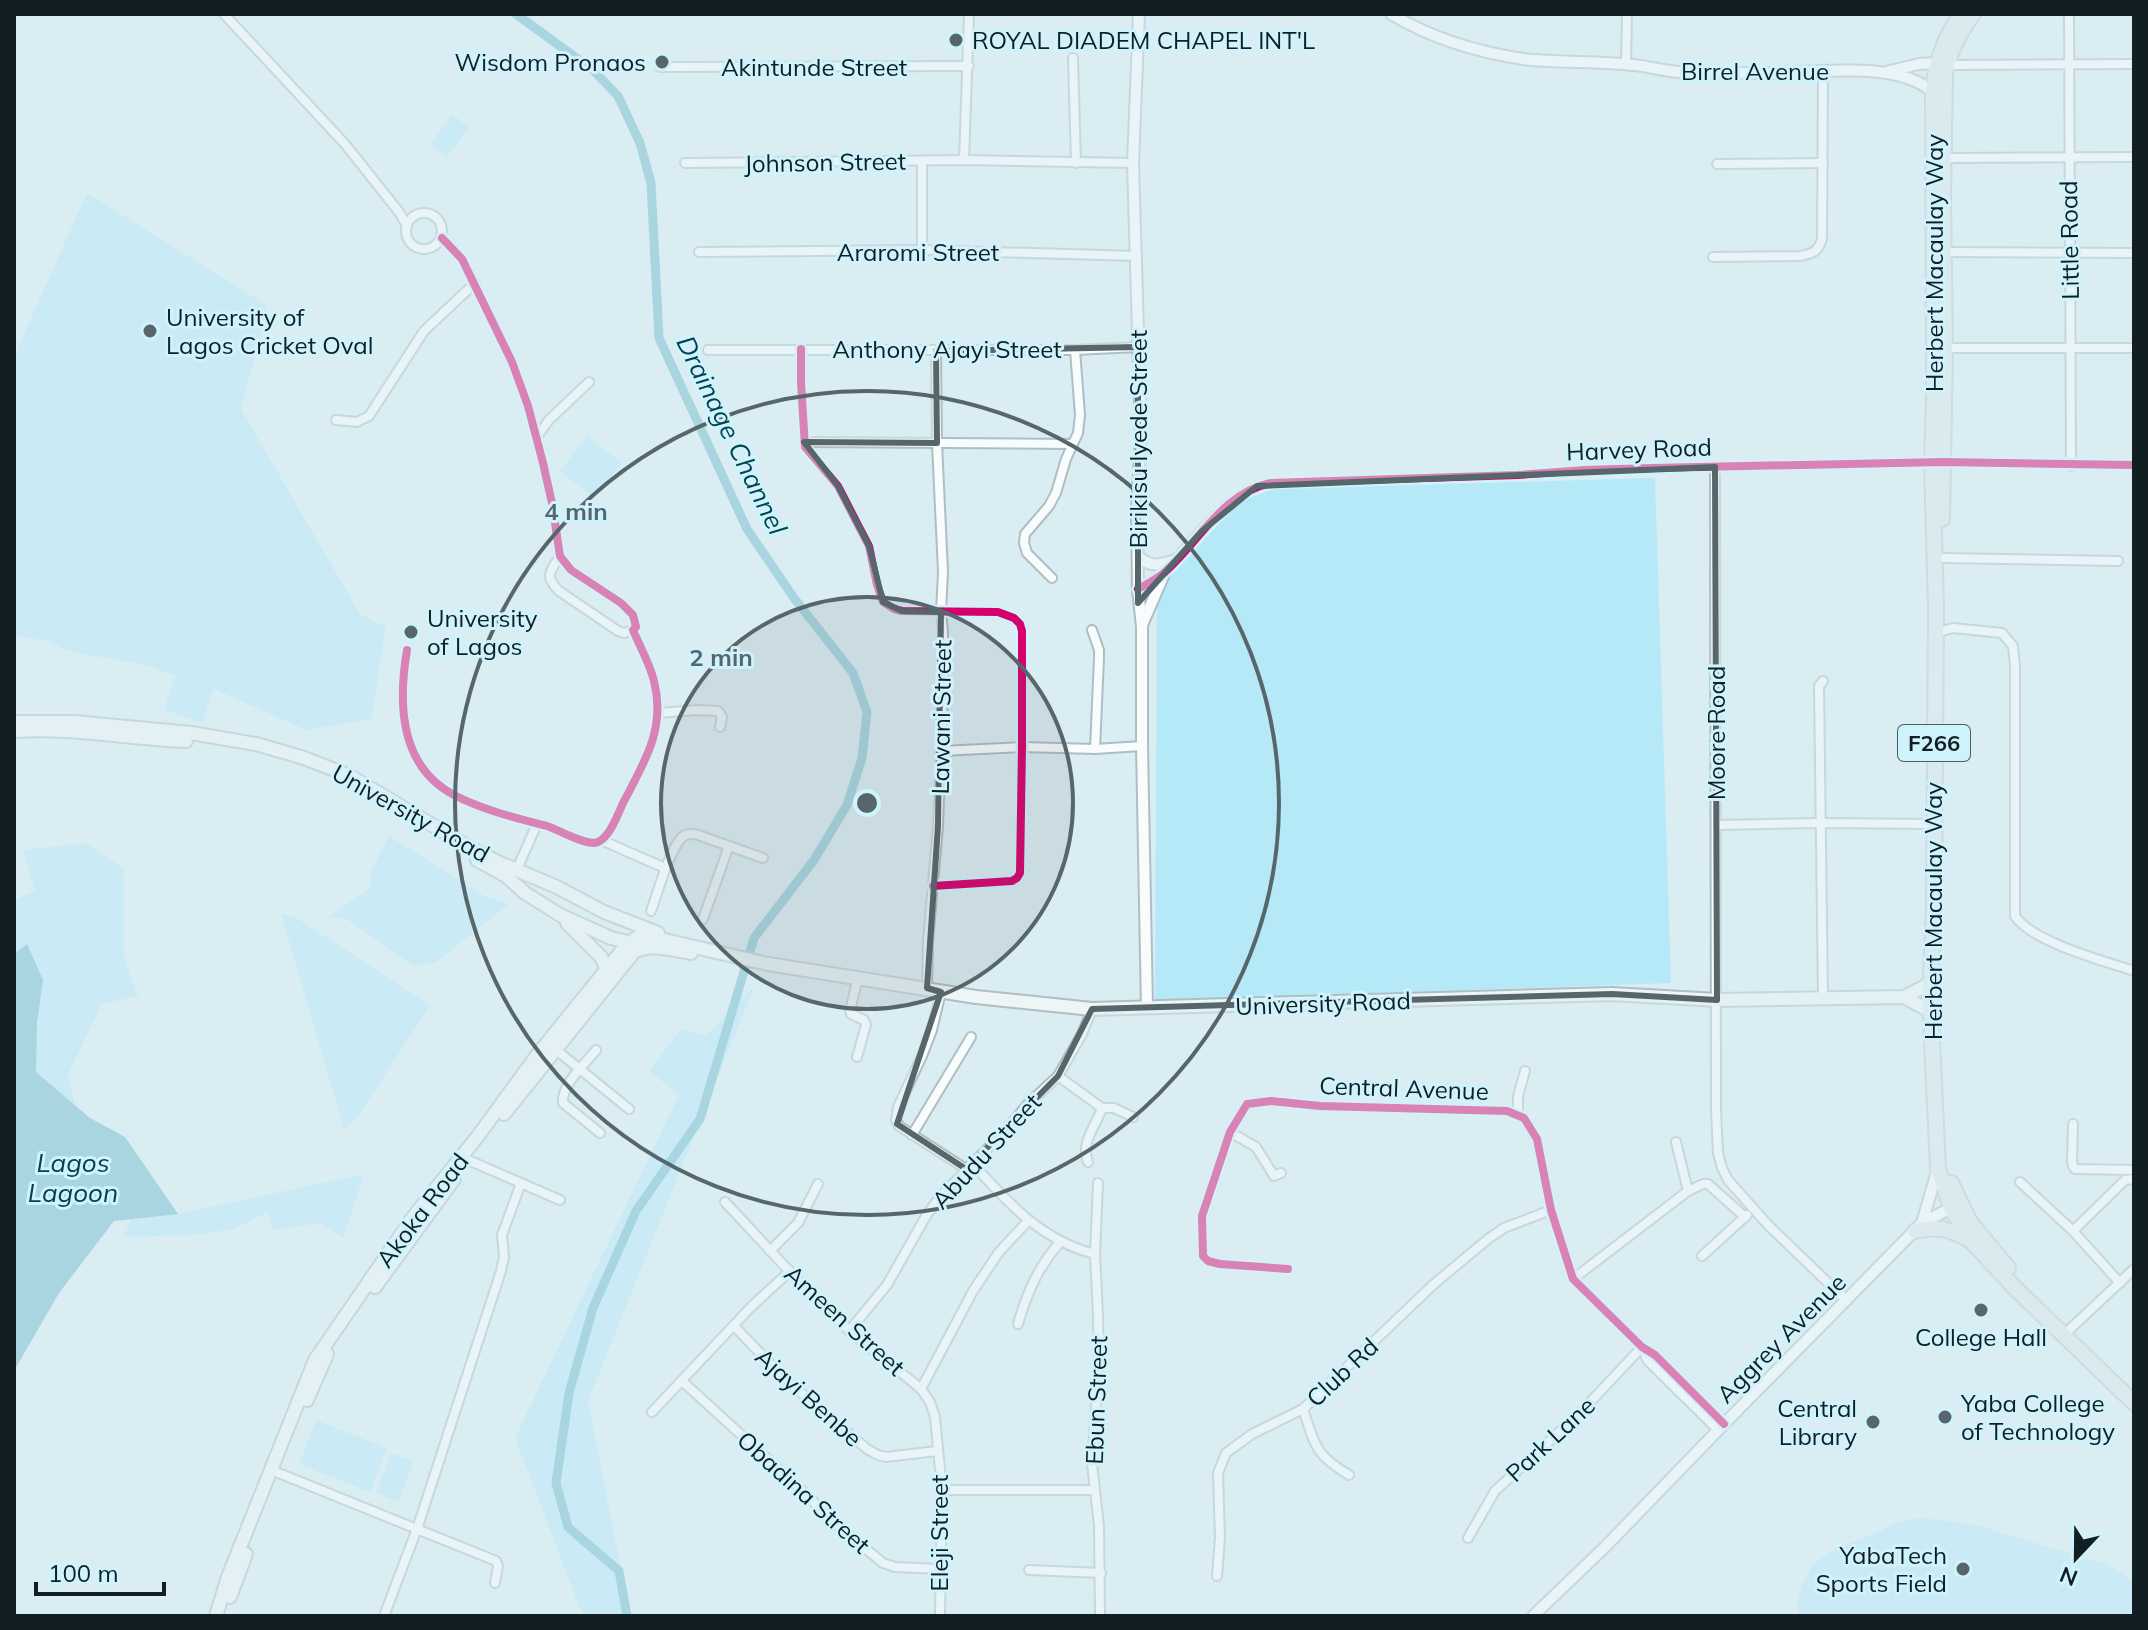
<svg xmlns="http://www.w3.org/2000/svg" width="2148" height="1630" font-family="Mulish,sans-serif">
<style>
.green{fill:#b6e9f8}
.water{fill:#6db8cb}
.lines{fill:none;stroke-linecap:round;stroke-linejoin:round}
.canal{stroke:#6db8cb;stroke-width:9}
.minor-casing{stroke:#afbec2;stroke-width:12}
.tertiary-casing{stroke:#afbec2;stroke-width:14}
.secondary-casing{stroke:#afbec2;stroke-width:16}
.trunk-casing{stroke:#bdc7ca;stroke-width:18}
.minor{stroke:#f9fcfd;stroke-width:8}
.tertiary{stroke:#f9fcfd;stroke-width:10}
.secondary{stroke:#eef5f6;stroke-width:12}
.trunk{stroke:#dbe7ea;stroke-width:14}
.cycleway-casing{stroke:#cff3fd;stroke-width:13}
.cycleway{stroke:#d6006c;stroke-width:8}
.marked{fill:none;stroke:#57666b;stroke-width:6;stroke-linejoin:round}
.ring{fill:none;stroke:#57666b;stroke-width:4}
.poi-dot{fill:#57666b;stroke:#cff3fd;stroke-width:3}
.labels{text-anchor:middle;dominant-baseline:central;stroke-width:6;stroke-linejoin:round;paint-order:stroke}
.shield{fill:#cff3fd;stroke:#4a5e64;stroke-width:2}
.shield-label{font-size:22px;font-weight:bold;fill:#111e22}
.poi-label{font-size:24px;fill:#111e22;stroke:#cff3fd;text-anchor:start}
.street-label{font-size:24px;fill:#111e22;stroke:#cff3fd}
.water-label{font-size:26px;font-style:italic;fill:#04424f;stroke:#cff3fd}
.centre{fill:#57666b;stroke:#cff3fd;stroke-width:4}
.ring-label{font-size:24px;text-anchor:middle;font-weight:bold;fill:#57666b;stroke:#cff3fd;stroke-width:6;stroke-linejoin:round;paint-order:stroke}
</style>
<rect width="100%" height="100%" fill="#daedf2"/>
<g class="green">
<polygon points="452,114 469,127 447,157 430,145"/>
<polygon points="87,193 268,306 241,409 360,614 386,627 371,719 306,730 214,689 202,723 164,709 175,676 147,665 83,654 64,649 49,641 14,636 14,357"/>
<polygon points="587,436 622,463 594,498 560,471"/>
<polygon points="1655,478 1671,983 1155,1001 1157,589 1241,501 1274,489"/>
<polygon points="389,836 486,897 509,904 436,962 413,966 348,920 330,916 370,888 371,871"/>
<polygon points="85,843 124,869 124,959 138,996 102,1004 68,1074 78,1121 14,1322 14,900 35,891 23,850"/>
<polygon points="281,914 295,917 430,1005 357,1118 344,1129"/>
<polygon points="754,987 588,1401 630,1616 583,1616 515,1438 679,1095 649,1071 681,1029 706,1035"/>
<polygon points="364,1174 343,1238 320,1223 273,1230 268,1212 234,1229 193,1235 124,1237 131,1219 178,1214"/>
<polygon points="316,1420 387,1448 370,1492 299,1464"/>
<polygon points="391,1453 414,1461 398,1502 376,1493"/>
<path d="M1924,1518L1976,1525L2108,1565L2123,1573L2134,1584V1616H1798C1795,1600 1803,1576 1815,1564C1831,1548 1856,1542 1876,1533C1886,1528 1895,1522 1905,1520C1911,1519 1918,1519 1924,1518Z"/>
</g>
<polygon class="water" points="27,944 43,980 37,1023 36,1072 90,1118 125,1137 178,1214 114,1221 59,1293 14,1371 14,954"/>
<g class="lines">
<polyline class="canal" points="516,14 594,71 618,96 640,143 651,183 659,338 747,529 794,598 853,673 867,712 862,758 847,805 814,860 754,938 700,1119 636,1211 593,1308 569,1393 556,1483 568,1527 619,1571 627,1616"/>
<defs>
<g id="minor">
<polyline points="224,14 345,144 399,212 407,226"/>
<polyline points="2069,14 2071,466"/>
<polyline points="1073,58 1076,163"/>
<polyline points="1626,64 1627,14"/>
<polyline points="1947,65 2134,64"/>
<polyline points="660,67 969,66"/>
<polyline points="1944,158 2134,157"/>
<polyline points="964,160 969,14"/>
<polyline points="685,163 964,160 1133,163"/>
<polyline points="1717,164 1823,163"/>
<circle cx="424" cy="231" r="18"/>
<polyline points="922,250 922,161"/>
<polyline points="699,252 922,250 1137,256"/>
<polyline points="1944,252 2134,253"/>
<path d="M1713,257L1800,256C1813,254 1819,251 1822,238L1823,72"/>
<polyline points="1945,348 2134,348"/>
<polyline points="801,349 801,382 805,447 838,486 858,525 869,546 877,585 883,602 894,609 902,611 998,612 1014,618 1020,624 1022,631 1022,747 1020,873 1017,878 1012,881 933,886"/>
<polyline points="708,350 1075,350 1138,347"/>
<polyline points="336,420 357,422 369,416 424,331 475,283"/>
<polyline points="536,438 549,420 589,382"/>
<polyline points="804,442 1073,444"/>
<polyline points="1715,467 1716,1110 1718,1153 1722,1168 1728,1180 1768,1225 1847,1301"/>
<path d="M560,556C550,572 544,576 559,591L618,631L624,633L633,630"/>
<polyline points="1943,558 2118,561"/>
<path d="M1174,562C1201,531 1230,491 1271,483L1518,475L1585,470L1652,468L1943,462L2134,465"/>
<polyline points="1052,578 1027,553 1024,543 1025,534 1049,506 1056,493 1066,459 1078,433 1080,415 1075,350"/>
<polyline points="1138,589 1165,572"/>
<polyline points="1092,630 1099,650 1099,658 1095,749"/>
<path d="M1942,631L1953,628L2002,633L2013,646L2015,666V916C2032,942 2104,961 2134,971"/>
<path d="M407,650C398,703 399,766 454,795C483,810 516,818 547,826C559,830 587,847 598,842C611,836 618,813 624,801C645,761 666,728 654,681C650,664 640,647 633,630L636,627L633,615L621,603L571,570L560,556L552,503L543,463L528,406L512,362L462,259L442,238"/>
<polyline points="1823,681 1819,686 1823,999"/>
<polyline points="658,713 698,710 718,711 722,717 720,727"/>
<polyline points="941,751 1022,747 1095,749 1142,746"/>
<polyline points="1716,825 1820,823 1934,824"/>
<polyline points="601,840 665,868"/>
<polyline points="517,869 537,824"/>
<path d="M651,911C657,895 671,843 685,835C690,833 693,834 698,835L763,858"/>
<polyline points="703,919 729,846"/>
<polyline points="927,988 928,941 938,826 943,693 943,631 941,612 943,572 937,443 936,351"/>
<polyline points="941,992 932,1030 922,1056 898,1107 896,1120 899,1126 966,1169"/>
<polyline points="555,1049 629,1109"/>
<path d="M596,1050C585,1064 561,1085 563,1103L600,1133"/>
<polyline points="857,1057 866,1025 864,1020 851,1014 850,1011 858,977"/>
<path d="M1058,1076L1102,1108C1096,1126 1080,1143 1088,1162"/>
<polyline points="1102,1108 1114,1108 1133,1117"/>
<polyline points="1518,1114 1518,1096 1525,1071"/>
<polyline points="2073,1124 2072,1161 2073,1166 2075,1169 2134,1170"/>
<polyline points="1230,1132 1256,1147 1274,1176 1281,1173"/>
<polyline points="912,1135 971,1037"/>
<polyline points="468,1160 560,1200"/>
<path d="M972,1163C1007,1202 1042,1241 1095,1254"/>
<polyline points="2020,1182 2073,1231 2120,1283"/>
<polyline points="1098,1183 1095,1254 1098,1315 1099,1366 1092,1463 1099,1526 1100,1616"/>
<polyline points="1688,1191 1703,1184 1708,1184 1745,1217"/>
<path d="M725,1202C766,1245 805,1291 850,1331C873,1352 898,1369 921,1389L930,1402L935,1417L942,1490L940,1616"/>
<polyline points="2073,1231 2125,1180 2134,1179"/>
<polyline points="770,1251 798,1223 818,1184"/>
<polyline points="1702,1256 1747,1215"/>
<polyline points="1288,1269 1220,1264 1208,1261 1203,1256 1202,1216 1230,1132 1247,1104 1271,1101 1320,1106 1507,1111 1524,1118 1537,1139 1551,1210 1573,1279 1642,1347 1655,1355 1724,1424"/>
<polyline points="1573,1279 1688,1191 1676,1142"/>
<path d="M1018,1324C1027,1293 1038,1267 1060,1242"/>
<polyline points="734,1326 785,1379 867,1449 878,1455 886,1457 937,1451"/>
<polyline points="2069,1330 2134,1269"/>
<polyline points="849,1331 887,1285 926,1216 939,1198 1005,1131 1028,1104 1058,1076 1082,1034 1092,1009"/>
<polyline points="1642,1348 1648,1361 1718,1430"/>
<polyline points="682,1381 805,1493 833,1522 883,1563 895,1567 941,1569"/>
<polyline points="921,1389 973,1291 999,1252 1028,1221"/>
<path d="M1303,1409C1315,1445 1315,1455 1349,1475"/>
<polyline points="652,1412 751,1307 790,1271"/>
<polyline points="276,1472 496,1561 498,1566 495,1583"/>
<polyline points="942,1490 1094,1490"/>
<polyline points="1468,1538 1495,1491 1579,1414 1642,1347"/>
<polyline points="1029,1570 1101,1573"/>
<polyline points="1217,1576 1220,1537 1218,1473 1226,1453 1252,1434 1303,1409 1434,1284 1488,1239 1504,1228 1551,1210"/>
<polyline points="384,1616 417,1529 501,1271 504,1257 502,1235 521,1183"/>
</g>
<g id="tertiary">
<polyline points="1139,14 1133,163 1141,436 1137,512 1138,589 1142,627 1142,746 1147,1008"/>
<path d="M1391,14C1431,38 1477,52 1523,59C1559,63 1597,61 1633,65C1649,66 1665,72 1681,72C1713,73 1746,73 1779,73C1823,72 1898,61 1933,92"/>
<polyline points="1886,72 1919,64 1938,63"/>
<path d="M1138,556C1149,568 1161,565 1176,560"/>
<polyline points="1142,625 1165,572"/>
<polyline points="1922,1223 1938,1168"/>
<polyline points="1533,1616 1605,1547 1724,1424 1922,1223 1951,1208"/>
</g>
<g id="secondary">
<polyline points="14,722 74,722 191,733 256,744 304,758 350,776 474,850 500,863 557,887 604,912 658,933"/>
<path d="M14,731C72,727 129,739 186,741"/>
<polyline points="477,860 506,876 525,893 560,915 611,938 636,944"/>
<polyline points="567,923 601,957 607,969"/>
<polyline points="1904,997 1930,1011"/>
<path d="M504,1114L634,952C651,943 672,950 691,953"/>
<polyline points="375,1287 454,1179"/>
<polyline points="307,1400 327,1354"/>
<polyline points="230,1597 246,1554"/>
<polyline points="216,1616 228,1577 315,1360 414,1216 478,1136 538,1054 623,949 637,937 656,938 768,964 976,997 1092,1009 1612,994 1717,1000 1904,997 1931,983"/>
</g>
<g id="trunk">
<path d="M1961,14C1945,37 1935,64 1933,92L1934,397L1932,462L1936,607L1934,909L1930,998L1938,1168L1951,1208L1970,1240L2015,1288L2134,1403"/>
<path d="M1942,519L1945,348L1943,196L1945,74C1949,52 1960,32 1973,14"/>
<polyline points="1951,1183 1970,1222 2008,1268"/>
<path d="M1915,1231C1937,1226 1947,1228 1968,1239"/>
</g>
</defs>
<use href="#minor" class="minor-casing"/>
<use href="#tertiary" class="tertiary-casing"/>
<use href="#secondary" class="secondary-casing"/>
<use href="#trunk" class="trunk-casing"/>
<use href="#minor" class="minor"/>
<use href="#tertiary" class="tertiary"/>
<use href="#secondary" class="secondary"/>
<use href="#trunk" class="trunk"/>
<defs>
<g id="cycleway">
<polyline points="801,349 801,382 805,447 838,486 858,525 869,546 877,585 883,602 894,609 902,611 998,612 1014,618 1020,624 1022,631 1022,747 1020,873 1017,878 1012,881 933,886"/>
<path d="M1138,589C1147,584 1157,579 1165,572C1200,541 1222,493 1271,483L1518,475L1585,470L1652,468L1943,462L2134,465"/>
<path d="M407,650C398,703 399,766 454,795C483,810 516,818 547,826C559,830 587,847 598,842C611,836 618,813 624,801C645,761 666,728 654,681C650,664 640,647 633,630L636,627L633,615L621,603L571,570L560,556L552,503L543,463L528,406L512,362L462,259L442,238"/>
<polyline points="1288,1269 1220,1264 1208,1261 1203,1256 1202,1216 1230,1132 1247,1104 1271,1101 1320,1106 1507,1111 1524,1118 1537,1139 1551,1210 1573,1279 1642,1347 1655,1355 1724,1424"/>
</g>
</defs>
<use href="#cycleway" class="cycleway-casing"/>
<use href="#cycleway" class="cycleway"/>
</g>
<path d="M0 0H2148V1630H0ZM1138,347V603L1202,531L1257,486L1715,467L1717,1000L1612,994L1092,1009L1058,1076L966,1169L897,1124L941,992L927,988L938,826L941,612L902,611L883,602L869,546L838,486L804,442L937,443L936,351Z" fill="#daedf2" fill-opacity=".55" fill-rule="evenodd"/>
<path class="marked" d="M1138,347V603L1202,531L1257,486L1715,467L1717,1000L1612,994L1092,1009L1058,1076L966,1169L897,1124L941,992L927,988L938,826L941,612L902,611L883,602L869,546L838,486L804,442L937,443L936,351Z"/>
<circle cx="867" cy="803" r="206" fill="#57666b" fill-opacity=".12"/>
<g class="ring">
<circle cx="867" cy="803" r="206"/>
<circle cx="867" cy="803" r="412"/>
</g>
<g class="poi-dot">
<circle cx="956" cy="40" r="8"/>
<circle cx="662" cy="62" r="8"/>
<circle cx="150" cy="331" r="8"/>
<circle cx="411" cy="632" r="8"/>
<circle cx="1981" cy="1310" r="8"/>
<circle cx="1945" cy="1417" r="8"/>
<circle cx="1873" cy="1422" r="8"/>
<circle cx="1963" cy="1569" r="8"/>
</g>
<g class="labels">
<rect class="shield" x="1898" y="725" width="72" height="36" rx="6"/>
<g class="shield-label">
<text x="1934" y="743">F266</text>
</g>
<g class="poi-label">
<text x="972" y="40">ROYAL DIADEM CHAPEL INT'L</text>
<text x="646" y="62" text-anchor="end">Wisdom Pronaos</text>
<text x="166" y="317">University of<tspan x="166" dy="28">Lagos Cricket Oval</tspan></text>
<text x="427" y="618">University<tspan x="427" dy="28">of Lagos</tspan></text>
<text x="1981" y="1337" text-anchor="middle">College Hall</text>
<text x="1961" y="1403">Yaba College<tspan x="1961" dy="28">of Technology</tspan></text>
<text x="1857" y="1408" text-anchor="end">Central<tspan x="1857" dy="28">Library</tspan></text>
<text x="1947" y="1555" text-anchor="end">YabaTech<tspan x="1947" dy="28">Sports Field</tspan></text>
</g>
<g class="street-label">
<text x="814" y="67">Akintunde Street</text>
<text x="1755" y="71">Birrel Avenue</text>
<text transform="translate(825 162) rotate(-1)">Johnson Street</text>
<text transform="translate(2069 240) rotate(-91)">Little Road</text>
<text x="918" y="252">Araromi Street</text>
<text transform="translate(1934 263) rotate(-90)">Herbert Macaulay Way</text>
<text x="947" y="349">Anthony Ajayi Street</text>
<text transform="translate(1138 439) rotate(-90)">Birikisu Iyede Street</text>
<text transform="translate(1639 449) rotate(-2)">Harvey Road</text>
<text transform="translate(941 717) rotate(-89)">Lawani Street</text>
<text transform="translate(1716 733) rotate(-90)">Moore Road</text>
<text transform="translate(411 813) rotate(29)">University Road</text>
<text transform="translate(1933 911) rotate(-90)">Herbert Macaulay Way</text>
<text transform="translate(1323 1003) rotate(-2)">University Road</text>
<text transform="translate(1404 1088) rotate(2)">Central Avenue</text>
<text transform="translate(986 1151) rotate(-47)">Abudu Street</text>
<text transform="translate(422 1210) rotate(-53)">Akoka Road</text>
<text transform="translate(845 1320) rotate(42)">Ameen Street</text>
<text transform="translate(1781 1338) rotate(-45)">Aggrey Avenue</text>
<text transform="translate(1342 1372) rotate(-43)">Club Rd</text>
<text transform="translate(809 1397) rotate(42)">Ajayi Benbe</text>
<text transform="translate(1096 1400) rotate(-88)">Ebun Street</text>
<text transform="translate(1550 1439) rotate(-43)">Park Lane</text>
<text transform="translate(804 1492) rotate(42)">Obadina Street</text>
<text transform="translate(939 1533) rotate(-90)">Eleji Street</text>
</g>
<g class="water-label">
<text transform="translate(732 435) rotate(64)">Drainage Channel</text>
<text x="73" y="1162">Lagos<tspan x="73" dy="30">Lagoon</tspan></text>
</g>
</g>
<circle cx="867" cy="803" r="12" class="centre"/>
<g class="ring-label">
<text x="576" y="520">4 min</text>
<text x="721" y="666">2 min</text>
</g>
<rect width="2148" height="1630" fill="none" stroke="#111e22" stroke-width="32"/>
<g transform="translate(2076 1558) rotate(202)" stroke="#cff3fd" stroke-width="6" paint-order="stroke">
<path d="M0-6L14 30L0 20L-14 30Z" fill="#111e22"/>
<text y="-12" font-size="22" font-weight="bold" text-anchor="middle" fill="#111e22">N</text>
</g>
<path d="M36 1582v12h128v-12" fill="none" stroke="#111e22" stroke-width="4"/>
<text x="48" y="1582" font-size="24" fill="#111e22" stroke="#cff3fd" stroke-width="6" paint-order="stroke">100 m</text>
</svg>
